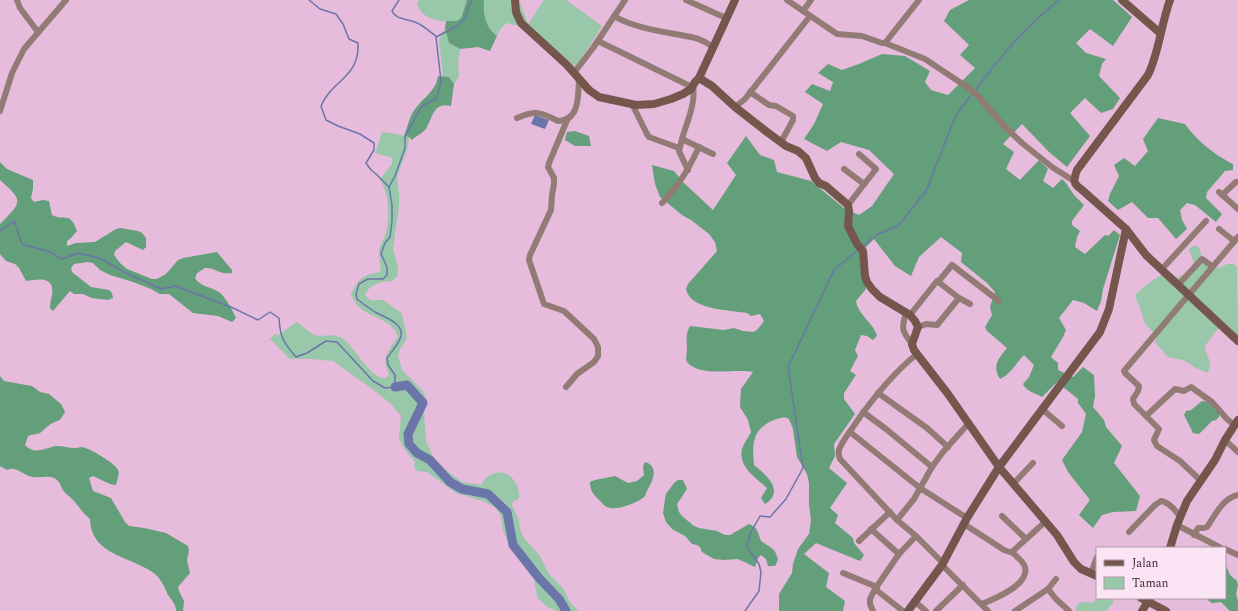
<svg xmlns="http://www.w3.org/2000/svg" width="1238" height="611" font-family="Spectral,serif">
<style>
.green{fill:#98c7a9}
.forest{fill:#639f7b}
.water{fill:#6c75aa}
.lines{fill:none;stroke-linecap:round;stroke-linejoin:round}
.stream{stroke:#6c75aa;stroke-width:1.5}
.river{stroke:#6c75aa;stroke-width:9}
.street{stroke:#927b75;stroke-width:6}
.secondary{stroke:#75564d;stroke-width:8}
</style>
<rect width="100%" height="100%" fill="#e7bbdb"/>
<g class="green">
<path d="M419,0H467L461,18L457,21C441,22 422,21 417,3Z"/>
<path d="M484,0H519L528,24L544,0H566L602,26L576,67L527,24L514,25L507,23L501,28L497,36C485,27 483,14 484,0Z"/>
<polygon points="445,28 449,43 460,49 458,64 459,76 454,84 449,77 443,77 439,40"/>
<path d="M382,132L396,134L409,137L407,150L397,177L399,193V206L393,248L398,267V275L393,281C382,281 369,284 365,295L370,300H383L399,311L402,314L407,337L405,342L400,349L398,356L402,370L422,390L427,400L424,412L426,441L433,457L447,471L462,482L481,485C493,463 520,472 519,498L512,503V505L519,520L520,529L524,538L540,556L549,574L563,588L570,602L578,611H557L547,607L537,597L534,579L513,552L503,531L501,516L496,508L483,501L456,493L427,472L417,471L414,467L415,462L403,447L399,438L401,416L391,404L371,388L333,361L310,359H290L270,339L275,334L278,335L297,322C302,326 309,332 315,335C324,338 332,332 342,338C355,346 369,379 386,378L389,374C381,357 388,351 398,337C392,318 371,319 358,306C355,303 353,298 351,295C357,279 363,275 380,272C382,265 378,258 379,251C380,245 384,239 386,233C390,215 389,195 380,179L392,164V158L390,157L375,153Z"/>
<path d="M1193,246H1197L1200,249L1202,259L1207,266L1220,268L1227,264H1234L1237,268L1238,339L1224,324L1215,332L1205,346C1205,356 1215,363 1207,373L1196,368L1183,360L1168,357L1155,342L1157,336L1145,324L1141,311L1135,296C1138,291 1156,277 1162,275C1175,283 1187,274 1194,263L1189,249Z"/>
<path d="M1098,598H1111L1114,602L1106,611H1076C1074,601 1085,601 1092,603Z"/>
</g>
<g class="forest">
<path d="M467,0H484C483,14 485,27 497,36L490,51L478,47L460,49L449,43L445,28L446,21H457L461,18Z"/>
<path d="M969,0H1113L1132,17L1113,46L1090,29L1076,43L1086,53L1106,59L1102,64L1099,76L1120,98L1113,109L1101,113L1085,98L1070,113L1090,136L1067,167L1049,152L1022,124L1003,144L1014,152L1006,169L1020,180L1039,160L1048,169L1043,181L1053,188L1062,179L1066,183L1074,195L1084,205L1072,221V225L1080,231L1077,237L1075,247L1085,254L1105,235L1108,236L1114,230L1120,235L1103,289L1101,301L1097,311L1084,303L1073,300L1059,318L1066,330L1063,337L1051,357L1058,363V370L1073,377L1083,367L1094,375L1095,396L1093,407L1104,420L1106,427L1122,446L1114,463L1140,496L1136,511L1113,512L1102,515L1093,528L1079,515L1090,500L1068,472L1062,460L1082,432L1086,414L1078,403V399L1057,382L1042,397C1035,393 1026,391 1023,384L1029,377L1034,365L1024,355C1016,363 1011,374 1000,379C992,366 998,359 1007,348L987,331L985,327L992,315L990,307L995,292L987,283L961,262L962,253L941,237L919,257L911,276L895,266L874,239L860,253L866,289L856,301C858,315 874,323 877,336L873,340L867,336L861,335L855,350L858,356L850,371L856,375L844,393V399L855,414L834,444L835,456L829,468L847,483L830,508L838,515L835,523L853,538L854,543L864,555L860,561L816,543L804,554L829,573L826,587L845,601L843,611H779V594L792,573L793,564L798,549L809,534L811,520L809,505V483L807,474L797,457L793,429L789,419C784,416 780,418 774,420C752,429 752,444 754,465C765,474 786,491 765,504L761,498L767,488C756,478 738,467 742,449C744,443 748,438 751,432L748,420L740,407L741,389L753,372C736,368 700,378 687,362C685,359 687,354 687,350C687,341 685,335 690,326L724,330L734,328L743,331L753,332L757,330L764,321L760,314L751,316L747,313C729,310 690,310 686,289L688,284L717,251L715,242L709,234L691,220L682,215L660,197L655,184L652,165L674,171L684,183L713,210L736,175L727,163L746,136L760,155L774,160L777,172L811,181L845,209L859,215L872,206L894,174L869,150L841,142L827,151L804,139L814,124L823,104L805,92L812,84L830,91L833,82L818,73L828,64L842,70L859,64L882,54L905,56L930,71L925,82L931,90L948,95L975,68L960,55L969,45L944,21L950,10Z"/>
<path d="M438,76L449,77L454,84L451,106C434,102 433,116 427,127C424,133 417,135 412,140L409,137L404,136C407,129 409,118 413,112C421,99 436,92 438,76Z"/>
<path d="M1158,118L1185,124C1195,139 1216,156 1233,164V170L1225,171L1207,192L1206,198L1222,214L1216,222L1195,205L1187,203L1180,210L1182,220L1187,229L1176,239L1158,218H1148L1132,202L1118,210L1108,201L1110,194L1119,176L1114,165L1124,158L1135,166L1148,151L1143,139Z"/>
<polygon points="575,131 589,136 591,146 575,146 565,140 567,132"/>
<path d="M0,162L7,169L33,180V189L31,198L34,202L43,200L49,201L52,215C64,222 70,210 77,231L71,238L67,241V246L76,243L95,242L116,229L121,228L138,231L142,233L146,238V247L143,250L126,242L115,251L114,255L120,263L127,269L152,279H157L166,274L178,260L183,258L217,252L232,270V273C219,275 217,268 205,268L197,273L195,278C199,286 211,287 219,292C225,296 233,311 236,318L232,322L218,316L193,313L169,294H160L151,289L133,282L110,275L100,270L93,263L88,262L74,264L71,268L72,272L91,287L109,290L112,293L113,298L108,300L92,298L83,294H74L70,291L53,311L50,308C50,303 51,300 52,295C55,276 39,279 26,281L19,268L15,264L6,261L0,254V224C22,202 24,201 0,180Z"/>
<path d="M0,376L4,381L32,386L40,392L49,394L61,404L65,412L60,420C49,423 48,427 40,433C36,435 32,434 28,436L25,445C35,456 46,447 57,446C63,446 69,448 75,448C78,448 80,447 82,447C89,448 115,463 118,470C120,474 117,480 116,485L110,484L93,476L89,478L93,491L111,498L125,522L129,526L144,528L166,533L188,546L189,551L187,560L190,573L178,587L179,591L184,601L183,611H176C176,604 172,601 168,595C165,588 161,579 155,574C132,556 91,556 90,519C82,512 80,508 74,501C71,497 65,494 63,490C60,485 60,481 54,478C46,475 37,479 29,476C21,473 15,466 7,470L0,466Z"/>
<polygon points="1202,401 1208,402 1219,413 1219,417 1216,420 1212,421 1199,434 1193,433 1184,415 1186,411 1191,410"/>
<path d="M645,462C658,466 654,478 649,487C647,490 646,493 645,496C640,502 618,510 610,508C605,507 603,504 600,501C594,495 590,491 590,482L595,480L615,476L628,483L637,481L644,475L643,466Z"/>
<path d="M678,480H683L687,489L677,504L679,512L682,516L694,526L699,528L717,531L725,535H730L749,524C758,527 758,533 761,541C769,547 776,548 778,560L775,566H768L766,559L761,555L758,558L755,567L738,559L724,560L714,559L702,552L700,547L697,545L692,544L685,536L672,529L666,522L663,513L665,499L666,494L674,483Z"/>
<polygon points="1225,563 1230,575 1237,581 1238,585 1236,594 1238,601 1238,611 1230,611 1221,602 1212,603 1205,598 1225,598"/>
</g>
<polygon class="water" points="535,115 549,120 545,129 531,124"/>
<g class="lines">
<g class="stream">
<path d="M309,0L320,9L336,14L343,24L349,39L358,43C360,77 332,80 321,106L326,120L338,126L360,134L374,143V150L366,163L371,170L376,174L389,187"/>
<path d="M399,0L392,11C396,20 409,19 417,23C424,26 430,32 436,36"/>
<path d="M975,91C999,57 1027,26 1059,0"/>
<path d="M0,231L14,221L22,244L50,252L62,259L78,253L99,258L128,274L161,289L176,286L233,308L258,320L270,312L279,318C280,337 283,342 296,357L307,353L326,341L337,342L373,381L385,388L395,387V375L388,365L387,358C392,351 399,344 401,336C404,323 384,317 375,312C369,308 363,304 357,299L356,294L359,284L368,279H383L387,275V267L381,254L385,243L390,237L392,221V205L389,187L395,176L405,148V136L422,106L437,98L441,81L436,37L457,26L466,17L468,8L472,0"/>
<polyline points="863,246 878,234 898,226 926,191 956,115 972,94"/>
<polyline points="745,611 759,591 761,572 759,564 747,547 750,534 760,516 770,517 786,499 803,468 788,367 834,270 858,250"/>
</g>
<polyline class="river" points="395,387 407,385 423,403 408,434 409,444 417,453 430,460 450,482 462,489 488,494 507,512 513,545 539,578 559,599 566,611"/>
<g class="street">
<polyline points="17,0 20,8 38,32"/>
<polyline points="686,0 726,18"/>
<polyline points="787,0 837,34 862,36 882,43 885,43 919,0"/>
<polyline points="803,11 811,0"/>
<path d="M614,16C630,26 656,31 675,34C691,37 699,37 713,47"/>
<polyline points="598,41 692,87"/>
<polyline points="885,43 925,59 970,89 979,97 1005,127 1022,143 1052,167 1074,181"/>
<polyline points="574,73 593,48 625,0"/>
<path d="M693,85C696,104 687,121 682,139L713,154"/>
<polyline points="750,92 769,105 776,106 793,116 793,120 781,142"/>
<polyline points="632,104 647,134 649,137 679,148"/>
<polyline points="735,107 745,99 810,16"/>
<polyline points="0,111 12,73 24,49 66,0"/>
<path d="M517,118C535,110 541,112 558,121C580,121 578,95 579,79"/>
<polyline points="682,139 679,151 688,170"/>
<polyline points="844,169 864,184"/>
<polyline points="1219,192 1238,209"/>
<polyline points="1222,195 1236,182"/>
<path d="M662,203C680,184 688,170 699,147"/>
<polyline points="848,205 876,169 859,154"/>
<polyline points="1219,229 1234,241"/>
<polyline points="1162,269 1206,221"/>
<polyline points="938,282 952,265 999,301"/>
<polyline points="1179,284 1202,259 1212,266"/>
<polyline points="959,298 970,304"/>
<path d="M906,313C901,329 902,331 912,344"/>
<polyline points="910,315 937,281 959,298 937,325 926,324 918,327"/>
<path d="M917,354C892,374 873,398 855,424C850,432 842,441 839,450C838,454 839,456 840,459L897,520L916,536L943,563"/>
<polyline points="566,387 577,374 594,362 598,356 598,347 594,339 564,311 544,304 529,260 530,255 551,210 552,195 554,184 554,178 548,167 549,163 568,118"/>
<polyline points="878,393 927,428 948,447"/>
<polyline points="1042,409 1062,426"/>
<polyline points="863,412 886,429 932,467"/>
<polyline points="1146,416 1175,389 1184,391 1191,387 1212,402 1227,419 1234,425"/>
<polyline points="850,432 920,488 967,518"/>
<polyline points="1225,440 1238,452"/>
<polyline points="1200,480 1180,461 1157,446 1154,440 1159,429 1134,404 1133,399 1138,391 1139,386 1125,373 1124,371 1238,237"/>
<polyline points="1013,484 1033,463"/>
<polyline points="1002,516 1026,539"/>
<polyline points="897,520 914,499 932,467 943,452 968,424"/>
<polyline points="964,524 1004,550 1013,553"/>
<polyline points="1177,525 1221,548"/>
<polyline points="871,529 899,554"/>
<path d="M1129,532L1155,505L1161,501C1169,502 1175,510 1180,516"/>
<path d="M1194,535L1198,528H1204L1207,527C1216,514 1222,499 1238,495"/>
<polyline points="859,541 890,512"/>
<polyline points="1225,549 1238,555"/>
<polyline points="942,565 988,611"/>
<polyline points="843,573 877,587"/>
<polyline points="1091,573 1097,557"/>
<polyline points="875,589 903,611"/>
<polyline points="1048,589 1056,599 1069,611"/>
<polyline points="914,601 926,611"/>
<path d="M982,604C994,599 1030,585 1025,567C1023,561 1017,557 1013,553V551L1045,522"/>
<polyline points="873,611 870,604 870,599 875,589 899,554 916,536"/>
<polyline points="936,611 963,585"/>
<polyline points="1015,611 1048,589 1056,579"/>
</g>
<g class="secondary">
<polyline points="515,0 516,12 521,23 567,65 589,90 599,97 636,105 654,104 671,99 683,94 691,89 695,82 699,78 712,86 735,107 767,132 786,146 798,151 806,158 815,178 819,183 826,186 848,205 849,211 848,226 857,244 863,251 865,276 867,282 872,289 880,297 910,315 915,321 918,327 912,344 914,350 917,354 948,394 999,467 1057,535 1074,562 1081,569 1097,576"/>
<polyline points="1122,0 1160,33"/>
<polyline points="699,78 735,0"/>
<polyline points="1126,229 1146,255 1238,341"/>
<polyline points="1170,548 1177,525 1187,501 1215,460 1225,440 1238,420"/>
<polyline points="1141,598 1166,611"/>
<path d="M908,611L942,565L967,518L999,467L1100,332L1109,309L1126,229L1081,189C1072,183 1074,179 1077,170L1148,75C1159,53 1161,24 1170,0"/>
<polyline points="1142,611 1150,598"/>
</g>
</g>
<rect x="1096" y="547" width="130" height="52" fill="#fbe4f4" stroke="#ae99a8"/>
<rect x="1104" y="560" width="20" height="6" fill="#75564d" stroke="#ae99a8"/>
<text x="1132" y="567" font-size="12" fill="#3b2936">Jalan</text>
<rect x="1104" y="577" width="20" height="12" fill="#98c7a9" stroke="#ae99a8"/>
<text x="1132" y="587" font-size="12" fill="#3b2936">Taman</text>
</svg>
